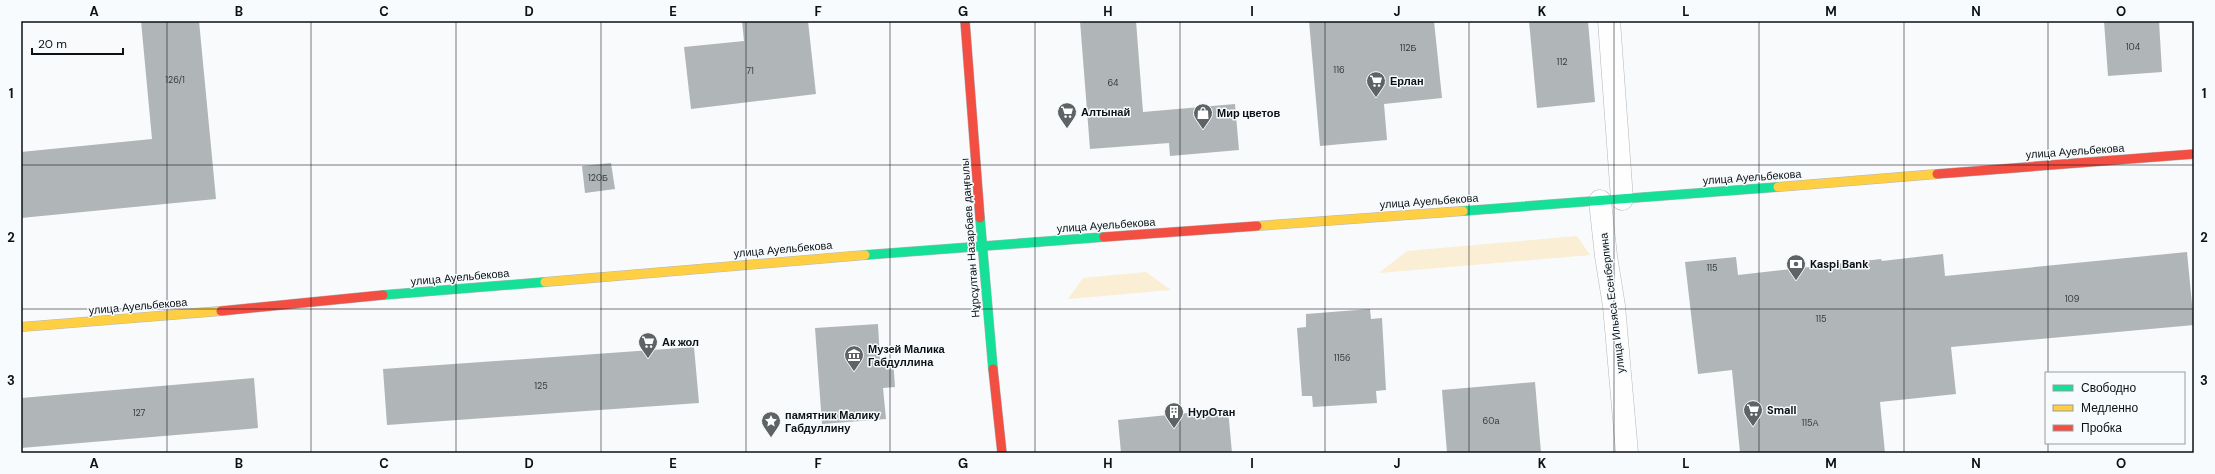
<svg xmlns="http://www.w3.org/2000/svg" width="2215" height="474" font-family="'DM Sans',sans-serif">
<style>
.green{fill:#faeed4}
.building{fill:#b0b5b7}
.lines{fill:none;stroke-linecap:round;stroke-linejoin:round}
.street-casing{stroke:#b3b7ba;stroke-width:23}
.fast-casing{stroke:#b3b7ba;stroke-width:10}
.slow-casing{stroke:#b3b7ba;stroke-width:10}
.jam-casing{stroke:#b3b7ba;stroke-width:10}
.street{stroke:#fefeff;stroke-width:22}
.fast{stroke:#16e098;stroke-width:9}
.slow{stroke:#ffcf43;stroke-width:9}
.jam{stroke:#f24e42;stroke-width:9}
.grid{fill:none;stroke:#0b1115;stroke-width:1;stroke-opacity:0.55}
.labels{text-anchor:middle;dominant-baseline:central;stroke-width:3;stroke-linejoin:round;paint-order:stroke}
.number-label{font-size:9px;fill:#343a3e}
.poi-label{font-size:11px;font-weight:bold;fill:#0b1115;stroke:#f7fbfd;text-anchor:start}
.street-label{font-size:11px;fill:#0b1115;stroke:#f7fbfd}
.neatline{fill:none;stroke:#0b1115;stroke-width:1.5}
.grid-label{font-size:13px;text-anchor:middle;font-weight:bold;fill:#0b1115}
</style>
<rect width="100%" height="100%" fill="#f8fafc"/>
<g class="green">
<polygon points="1577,236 1590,255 1379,273 1407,251"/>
<polygon points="1146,272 1171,290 1068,299 1083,278"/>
</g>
<g class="building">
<polygon points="141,21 199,21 216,199 21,218 21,152 152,139"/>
<polygon points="742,21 808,21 816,94 691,109 684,47 744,41"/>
<polygon points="1080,21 1136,21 1143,112 1235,104 1239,150 1170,156 1169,143 1090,149"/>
<polygon points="1309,21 1434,21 1442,98 1384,104 1387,140 1320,146"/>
<polygon points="1529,21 1588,21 1595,102 1537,108"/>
<polygon points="2104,21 2159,21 2162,72 2108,76"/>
<polygon points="611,163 615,189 585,193 582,166"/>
<polygon points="2187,252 2194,325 1951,347 1956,394 1880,402 1885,453 1740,453 1732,370 1698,374 1685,262 1736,257 1738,275 1881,259 1882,261 1943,254 1945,276"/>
<polygon points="1370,309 1371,319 1382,318 1386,390 1376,391 1377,403 1313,407 1312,396 1302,396 1297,328 1306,327 1306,314"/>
<polygon points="878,324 880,360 893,359 895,387 883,388 886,419 822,424 815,328"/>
<polygon points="694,347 699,403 387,425 383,369"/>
<polygon points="254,378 258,428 21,448 21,398"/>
<polygon points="1535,382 1541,453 1447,453 1442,390"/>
<polygon points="1228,409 1232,453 1121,453 1118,420"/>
</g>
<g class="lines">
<defs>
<g id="street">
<polyline points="1609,21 1622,199"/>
<polyline points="1600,201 1606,256 1614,306 1627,453"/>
</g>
<g id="fast">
<polyline points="1463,211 1778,187"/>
<polyline points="980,218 993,369"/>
<polyline points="865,255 1104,237"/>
<polyline points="383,295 545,282"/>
</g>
<g id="slow">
<polyline points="1778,187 1937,174"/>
<polyline points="1257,226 1463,211"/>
<polyline points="545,282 865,255"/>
<polyline points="21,327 221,311"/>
</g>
<g id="jam">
<polyline points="965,21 980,218"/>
<polyline points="1937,174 2194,154"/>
<polyline points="1104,237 1257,226"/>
<polyline points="221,311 383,295"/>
<polyline points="993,369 1002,453"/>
</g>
</defs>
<use href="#street" class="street-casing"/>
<use href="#fast" class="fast-casing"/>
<use href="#slow" class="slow-casing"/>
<use href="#jam" class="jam-casing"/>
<use href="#street" class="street"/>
<use href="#fast" class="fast"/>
<use href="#slow" class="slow"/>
<use href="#jam" class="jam"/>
</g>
<path class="grid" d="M167,21V453M311,21V453M456,21V453M601,21V453M746,21V453M890,21V453M1035,21V453M1180,21V453M1325,21V453M1469,21V453M1614,21V453M1759,21V453M1904,21V453M2048,21V373M21,165H2194M21,309H2194M2048,443V453"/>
<defs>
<symbol id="supermarket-pin" viewBox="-11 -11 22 30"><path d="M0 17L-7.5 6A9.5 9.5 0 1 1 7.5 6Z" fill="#5e6366" stroke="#f7fbfd"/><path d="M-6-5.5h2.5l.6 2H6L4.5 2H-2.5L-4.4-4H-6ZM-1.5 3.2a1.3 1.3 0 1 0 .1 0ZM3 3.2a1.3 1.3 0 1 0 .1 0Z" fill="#fff"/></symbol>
<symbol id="shop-pin" viewBox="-11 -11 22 30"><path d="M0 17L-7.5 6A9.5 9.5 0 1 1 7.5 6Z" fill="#5e6366" stroke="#f7fbfd"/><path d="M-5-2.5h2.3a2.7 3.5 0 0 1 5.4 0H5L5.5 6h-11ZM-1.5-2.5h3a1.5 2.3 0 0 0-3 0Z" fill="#fff"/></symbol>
<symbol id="bank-pin" viewBox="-11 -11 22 30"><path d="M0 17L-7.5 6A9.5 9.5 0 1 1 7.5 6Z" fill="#5e6366" stroke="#f7fbfd"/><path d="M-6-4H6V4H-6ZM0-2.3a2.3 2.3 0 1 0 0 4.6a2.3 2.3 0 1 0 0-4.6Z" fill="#fff"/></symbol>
<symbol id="museum-pin" viewBox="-11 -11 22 30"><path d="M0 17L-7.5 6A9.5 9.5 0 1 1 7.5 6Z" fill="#5e6366" stroke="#f7fbfd"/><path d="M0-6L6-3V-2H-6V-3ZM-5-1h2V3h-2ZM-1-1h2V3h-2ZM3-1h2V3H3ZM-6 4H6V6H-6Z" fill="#fff"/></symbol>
<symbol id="building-pin" viewBox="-11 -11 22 30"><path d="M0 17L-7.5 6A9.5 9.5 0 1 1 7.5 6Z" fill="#5e6366" stroke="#f7fbfd"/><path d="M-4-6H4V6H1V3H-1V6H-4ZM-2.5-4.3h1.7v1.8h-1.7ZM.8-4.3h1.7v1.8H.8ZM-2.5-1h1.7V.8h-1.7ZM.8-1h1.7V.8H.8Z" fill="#fff"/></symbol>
<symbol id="sight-pin" viewBox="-11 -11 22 30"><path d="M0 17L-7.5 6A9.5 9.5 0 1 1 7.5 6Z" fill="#5e6366" stroke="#f7fbfd"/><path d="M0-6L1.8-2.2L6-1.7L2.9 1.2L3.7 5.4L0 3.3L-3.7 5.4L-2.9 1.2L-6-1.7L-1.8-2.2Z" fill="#fff"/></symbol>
</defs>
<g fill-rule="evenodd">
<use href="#supermarket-pin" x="1365" y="70" width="22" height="30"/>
<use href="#supermarket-pin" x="1056" y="101" width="22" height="30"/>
<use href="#shop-pin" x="1192" y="102" width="22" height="30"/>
<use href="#bank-pin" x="1785" y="253" width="22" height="30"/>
<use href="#supermarket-pin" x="637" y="331" width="22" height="30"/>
<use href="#museum-pin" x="843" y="344" width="22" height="30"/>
<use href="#supermarket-pin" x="1742" y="399" width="22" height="30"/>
<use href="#building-pin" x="1163" y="401" width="22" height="30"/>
<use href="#sight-pin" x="760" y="410" width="22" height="30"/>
</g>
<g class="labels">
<g class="number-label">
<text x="2133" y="47">104</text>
<text x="1408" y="48">112Б</text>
<text x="1562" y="62">112</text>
<text x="1339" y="70">116</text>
<text x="750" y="71">71</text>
<text x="175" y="80">126/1</text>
<text x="1113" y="83">64</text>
<text x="598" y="178">120Б</text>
<text x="1712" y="268">115</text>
<text x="2072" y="299">109</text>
<text x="1821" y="319">115</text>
<text x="1342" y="358">115б</text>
<text x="541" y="386">125</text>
<text x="139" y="413">127</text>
<text x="1491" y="421">60а</text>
<text x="1810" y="423">115А</text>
</g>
<g class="poi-label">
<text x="1390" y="81">Ерлан</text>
<text x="1081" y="112">Алтынай</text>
<text x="1217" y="113">Мир цветов</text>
<text x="1810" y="264">Kaspi Bank</text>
<text x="662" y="342">Ак жол</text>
<text x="868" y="349">Музей Малика<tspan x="868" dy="13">Габдуллина</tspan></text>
<text x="1767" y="410">Small</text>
<text x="1188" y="412">НурОтан</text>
<text x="785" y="415">памятник Малику<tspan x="785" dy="13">Габдуллину</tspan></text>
</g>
<g class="street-label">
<text transform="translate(2075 151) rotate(-4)">улица Ауельбекова</text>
<text transform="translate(1752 177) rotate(-4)">улица Ауельбекова</text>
<text transform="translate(1429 201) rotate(-4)">улица Ауельбекова</text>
<text transform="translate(1106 225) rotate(-4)">улица Ауельбекова</text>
<text transform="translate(970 238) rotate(-94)">Нұрсұлтан Назарбаев даңғылы</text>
<text transform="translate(783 249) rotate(-5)">улица Ауельбекова</text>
<text transform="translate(460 277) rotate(-5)">улица Ауельбекова</text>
<text transform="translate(1612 303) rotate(-97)">улица Ильяса Есенберлина</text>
<text transform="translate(138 306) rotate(-5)">улица Ауельбекова</text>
</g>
</g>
<rect width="2215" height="474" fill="none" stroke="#f7fbfd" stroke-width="44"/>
<rect x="2045" y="372" width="140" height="72" fill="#f7fbfd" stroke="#999da0"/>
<rect x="2053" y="385" width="20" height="6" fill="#16e098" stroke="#999da0"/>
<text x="2081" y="392" font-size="12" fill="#0b1115">Свободно</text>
<rect x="2053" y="405" width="20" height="6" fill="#ffcf43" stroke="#999da0"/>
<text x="2081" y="412" font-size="12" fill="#0b1115">Медленно</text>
<rect x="2053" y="425" width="20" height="6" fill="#f24e42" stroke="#999da0"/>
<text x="2081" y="432" font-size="12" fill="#0b1115">Пробка</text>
<path d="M32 48v6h91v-6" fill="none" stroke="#0b1115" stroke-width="2"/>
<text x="38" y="48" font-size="12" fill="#0b1115" stroke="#f7fbfd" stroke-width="3" paint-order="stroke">20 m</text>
<rect x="22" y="22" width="2171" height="430" class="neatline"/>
<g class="grid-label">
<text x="94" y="16">A</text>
<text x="239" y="16">B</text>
<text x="384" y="16">C</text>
<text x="529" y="16">D</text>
<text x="673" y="16">E</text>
<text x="818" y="16">F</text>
<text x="963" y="16">G</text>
<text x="1108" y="16">H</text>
<text x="1252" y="16">I</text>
<text x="1397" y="16">J</text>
<text x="1542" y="16">K</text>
<text x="1686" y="16">L</text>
<text x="1831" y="16">M</text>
<text x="1976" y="16">N</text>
<text x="2121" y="16">O</text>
<text x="11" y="98">1</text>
<text x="2204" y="98">1</text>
<text x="11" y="242">2</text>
<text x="2204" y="242">2</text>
<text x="11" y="385">3</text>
<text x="2204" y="385">3</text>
<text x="94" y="468">A</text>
<text x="239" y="468">B</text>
<text x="384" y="468">C</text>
<text x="529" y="468">D</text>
<text x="673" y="468">E</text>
<text x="818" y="468">F</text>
<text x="963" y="468">G</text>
<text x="1108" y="468">H</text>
<text x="1252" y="468">I</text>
<text x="1397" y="468">J</text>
<text x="1542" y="468">K</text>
<text x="1686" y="468">L</text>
<text x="1831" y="468">M</text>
<text x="1976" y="468">N</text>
<text x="2121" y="468">O</text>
</g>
</svg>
